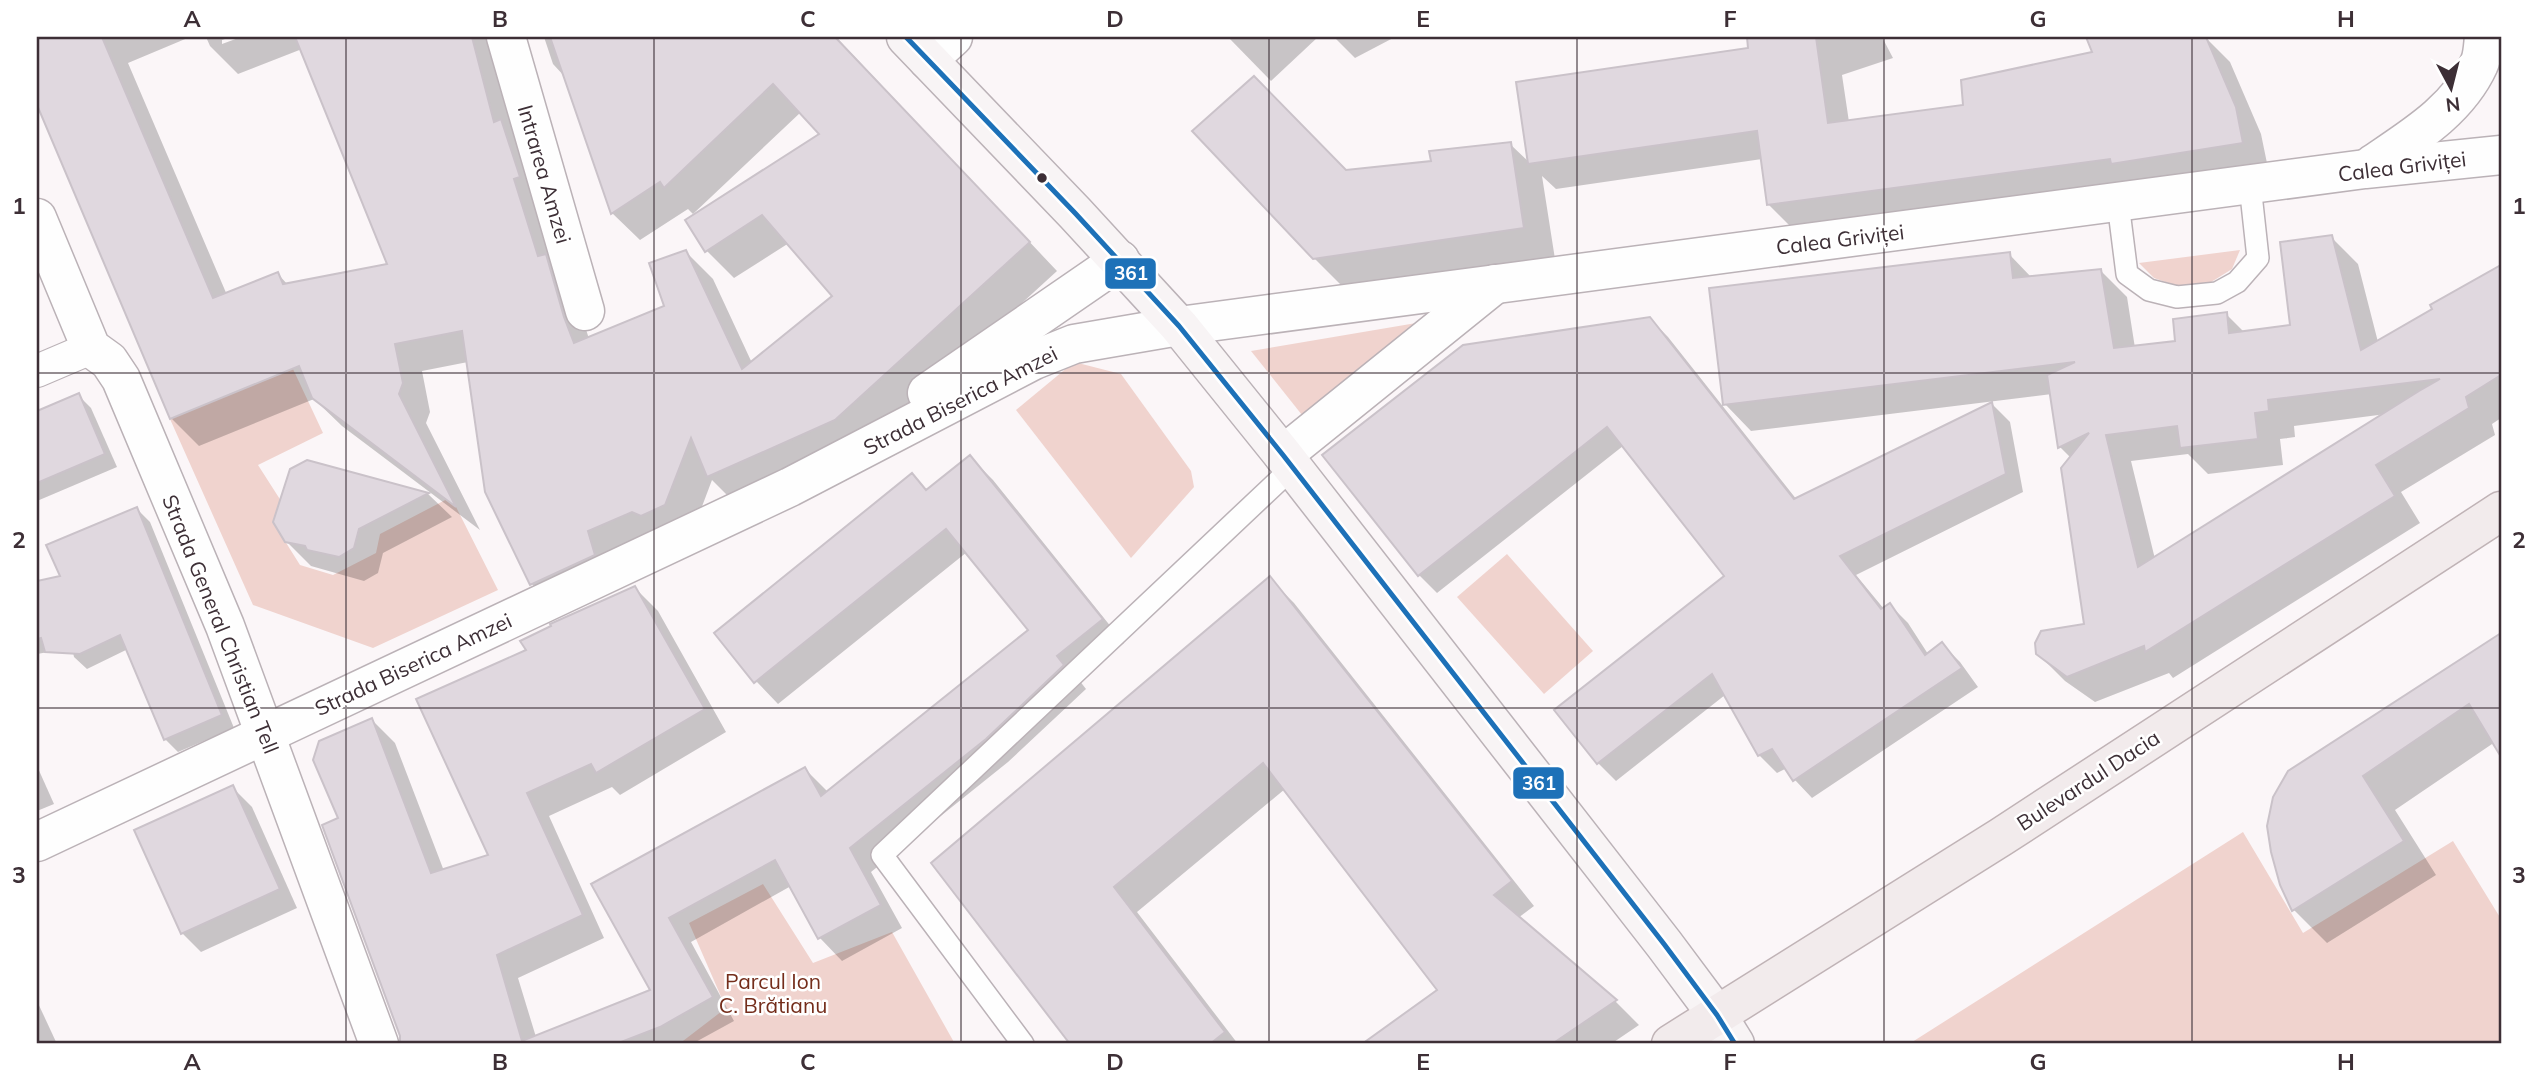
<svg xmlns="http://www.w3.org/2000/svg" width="2538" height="1081" font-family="Mulish,sans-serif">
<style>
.green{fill:#f0d3ce}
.shadow{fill:#0003;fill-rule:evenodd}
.building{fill:#e0d8df;stroke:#cac2c9;stroke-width:2;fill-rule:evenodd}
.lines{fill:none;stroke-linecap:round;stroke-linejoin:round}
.service-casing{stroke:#bbb2b7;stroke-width:24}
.pedestrian-casing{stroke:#bbb2b7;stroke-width:34}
.minor-casing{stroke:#bbb2b7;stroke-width:41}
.tertiary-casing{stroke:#bbb2b7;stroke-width:41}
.secondary-casing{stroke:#bbb2b7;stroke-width:41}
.primary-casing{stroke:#c0b3b6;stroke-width:41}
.service{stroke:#fefefe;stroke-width:21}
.pedestrian{stroke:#fefefe;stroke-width:32}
.minor{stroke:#fefefe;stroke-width:38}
.tertiary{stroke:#fefefe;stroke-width:38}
.secondary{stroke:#f8f4f5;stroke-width:38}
.primary{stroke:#f2ebec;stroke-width:38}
.bus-1-casing{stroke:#fff;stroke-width:10}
.bus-1{stroke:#1d71b8;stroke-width:5}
.grid{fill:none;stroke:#3d2f36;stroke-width:2;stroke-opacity:0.55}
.bus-dot{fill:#3d2f36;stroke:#fff;stroke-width:2.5}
.labels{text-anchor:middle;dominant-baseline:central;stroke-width:5;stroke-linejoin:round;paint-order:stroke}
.street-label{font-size:21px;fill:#3d2f36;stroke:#fff}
.park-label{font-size:21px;fill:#742d1b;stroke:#fff}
.line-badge{stroke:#fff;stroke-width:2.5}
.badge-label{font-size:19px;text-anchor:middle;font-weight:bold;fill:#fff}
.neatline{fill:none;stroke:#3d2f36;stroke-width:2.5}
.grid-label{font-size:23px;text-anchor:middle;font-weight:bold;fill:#3d2f36}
</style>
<rect width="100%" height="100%" fill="#fbf6f8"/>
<g class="green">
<polygon points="2240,250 2232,269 2208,284 2177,286 2154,278 2139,263"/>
<polygon points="1434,320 1306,420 1251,351"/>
<polygon points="1074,362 1121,374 1191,471 1194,487 1131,558 1016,410"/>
<polygon points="293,369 323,433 258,465 283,504 278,507 273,522 300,565 333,575 376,553 380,534 451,497 498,590 373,648 253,605 170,419"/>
<polygon points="1507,554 1593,651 1544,694 1457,597"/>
<polygon points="2243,832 2303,933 2453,841 2501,919 2501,1044 1909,1044"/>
<polygon points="763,884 813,963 892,932 955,1044 679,1044 726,1008 689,923"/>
</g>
<g class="shadow">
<path d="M37,37H190L128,63L227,295L278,274L288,285L390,265L302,49L238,74L210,46L206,37H231L222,40V44L241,37H496L589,339L666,307L686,252L713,279L752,363L834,297L789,243L734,278L707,251L694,215L688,209L640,240L612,213L565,77L553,64L544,37H836L1057,271L863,448L736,504L712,480L692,533L560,612L532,584L486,492L468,362L422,371L430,412L426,423L480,530L342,426L314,399L199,446L171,418L37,100ZM801,112L821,134L694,215L693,214Z"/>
<polygon points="1228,37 1318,37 1271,81"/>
<polygon points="1334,37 1395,37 1355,58"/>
<polygon points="1752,37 1882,37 1893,58 1842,75 1849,122 1965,106 2094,54 2088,37 2205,37 2230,62 2261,134 2268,168 1794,230 1768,204 1762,159 1556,189 1542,176 1555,259 1346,290 1314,258 1346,171 1433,163 1510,144 1530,163 1764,48"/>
<path d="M2331,237L2358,264L2378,342L2434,310L2432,306L2501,267V418L2492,424L2495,435L2401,492L2420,523L2173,678L2169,673L2095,702L2065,681L2037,653L2086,625L2071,458L2060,447L2052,394L1751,431L1725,404L2009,254L2032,278L2101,271L2127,297L2135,348L2177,343L2226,314L2245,333L2292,326ZM2386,414L2155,559L2131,461L2188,454L2208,474L2283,465L2280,439L2295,437L2294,426Z"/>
<polygon points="1650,319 1668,337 1797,500 1992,404 2010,422 2023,492 1856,575 1884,609 1890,605 1908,623 1928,654 1942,644 1960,662 1978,687 1812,798 1795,780 1787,768 1777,773 1759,755 1725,695 1616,781 1598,763 1556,710 1727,576 1623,446 1437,593 1419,575"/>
<polygon points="78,395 91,408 117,467 37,501 37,413"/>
<polygon points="970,457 993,480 1124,643 1079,680 1086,689 1008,762 871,872 902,928 842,961 820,938 791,886 691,942 734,1021 692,1044 402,1044 341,819 372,720 395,743 444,871 491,856 528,651 635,588 658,611 726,732 620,795 612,787 549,816 604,938 518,978 536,1037 652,991 593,885 805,769 828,792 1030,630 967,552 778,704 756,681 912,475 928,491"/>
<polygon points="307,462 428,494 452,517 383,553 378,573 364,581 311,566 286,541"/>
<polygon points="137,509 150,522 234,728 178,752 165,739 128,649 87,669 74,657 72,648 37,654 37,583 63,577"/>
<polygon points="1270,579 1294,603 1534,906 1518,918 1615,1001 1639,1025 1611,1044 1374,1044 1371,1040 1440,990 1285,789 1137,912 1238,1044 1072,1044 933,864"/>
<polygon points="2501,635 2501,753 2495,742 2395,810 2436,875 2327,943 2294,910 2289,772"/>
<polygon points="37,766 54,804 37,811"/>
<polygon points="233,788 252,807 297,908 201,952 182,933"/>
<polygon points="37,1001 57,1044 37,1044"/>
</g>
<g class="building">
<polygon points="37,37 102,37 213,298 278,272 283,284 387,264 295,37 472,37 494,122 501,119 520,177 514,179 538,256 546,254 564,317 574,343 664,306 649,263 686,250 742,369 832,296 762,215 705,252 685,220 819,134 773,84 664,188 660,182 611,214 550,37 835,37 1030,242 835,420 707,477 691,438 665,505 641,516 632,512 588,531 595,555 530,585 485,492 462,331 395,344 403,383 399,394 456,507 312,398 299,366 170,419 37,105"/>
<polygon points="1747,37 1816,37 1828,123 1963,105 1961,80 2092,52 2086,37 2206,37 2236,107 2243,143 2111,164 2110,159 1767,205 1757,131 1528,164 1516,82 1748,48"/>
<polygon points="1254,76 1346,170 1431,161 1429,151 1511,142 1524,228 1313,259 1192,131"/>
<path d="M2332,235L2361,350L2432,309L2430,305L2501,265V375L2466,397L2469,408L2376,465L2395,496L2145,652L2144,646L2067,677L2036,654L2035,643L2041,631L2084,624L2061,468L2089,433L2058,448L2047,375L2075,362L1723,405L1709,288L2010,252L2013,278L2101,269L2114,348L2175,341L2173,319L2227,312L2229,333L2290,325L2280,242ZM2440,379L2419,391L2138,567L2106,435L2177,426L2180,448L2258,439L2255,413L2269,411L2268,400Z"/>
<polygon points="1650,317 1794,499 1992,402 2006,474 1840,556 1881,609 1890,603 1925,655 1942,642 1962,668 1793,781 1772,749 1758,756 1712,674 1597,764 1554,710 1724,576 1607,427 1418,576 1322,455 1463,345"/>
<polygon points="79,393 105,454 37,483 37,411"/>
<polygon points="970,455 1103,619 1057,656 1064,665 986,739 850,848 881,905 818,939 775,860 669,918 713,997 660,1027 616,1044 400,1044 400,1036 322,825 338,818 313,760 319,741 372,718 431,873 488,855 416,699 526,650 520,641 551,626 550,624 635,586 705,709 596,773 591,764 527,793 583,915 497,955 522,1041 650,990 591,884 805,767 821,796 1028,630 946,529 754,683 714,633 912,473 926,490"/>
<polygon points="307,460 429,493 359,529 354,548 339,557 307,550 305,546 285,542 273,522 290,469"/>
<polygon points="137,507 222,715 164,740 120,635 80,654 45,652 41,638 37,639 37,581 60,576 46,545"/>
<polygon points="1270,576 1512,881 1494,895 1617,1000 1552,1044 1362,1044 1437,990 1263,763 1114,887 1225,1032 1210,1044 1070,1044 931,863"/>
<polygon points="2501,633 2501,757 2469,704 2363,776 2404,841 2292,911 2280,885 2271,852 2267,826 2273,797 2288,771"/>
<polygon points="233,785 280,889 181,934 134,830"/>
</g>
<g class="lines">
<defs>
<g id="service">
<polyline points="2118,203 2127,274 2149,290 2177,297 2217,293 2237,282 2258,258 2250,185"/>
<polyline points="1023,1044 882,855 1292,468"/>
</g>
<polyline id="pedestrian" points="37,371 91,348"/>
<g id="minor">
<polyline points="506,37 585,311"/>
<polyline points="928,60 953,37"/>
<polyline points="37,218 91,348 109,361 121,379 225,626 379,1044"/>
<polyline points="927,393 1120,260"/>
<polyline points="37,842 790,487 1034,360 1074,344 1179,326"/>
</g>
<g id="tertiary">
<path d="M2373,164C2413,137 2458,110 2479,64C2483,56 2483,45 2484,37"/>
<polyline points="1179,326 2365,169 2501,155"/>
<polyline points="1283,455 1495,284"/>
</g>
<polyline id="secondary" points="906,37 1075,213 1179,326 1283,455 1664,944 1717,1015 1735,1044"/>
<polyline id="primary" points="1671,1044 2001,837 2501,511"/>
</defs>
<use href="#service" class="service-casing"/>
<use href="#pedestrian" class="pedestrian-casing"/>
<use href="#minor" class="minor-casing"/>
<use href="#tertiary" class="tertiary-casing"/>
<use href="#secondary" class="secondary-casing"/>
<use href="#primary" class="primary-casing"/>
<use href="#service" class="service"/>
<use href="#pedestrian" class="pedestrian"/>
<use href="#minor" class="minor"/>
<use href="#tertiary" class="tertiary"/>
<use href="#secondary" class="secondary"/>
<use href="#primary" class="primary"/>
<defs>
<polyline id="bus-1" points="906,37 1075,213 1179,326 1283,455 1664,944 1717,1015 1735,1044"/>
</defs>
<use href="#bus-1" class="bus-1-casing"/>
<use href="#bus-1" class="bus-1"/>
</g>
<path class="grid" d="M346,37V1044M654,37V1044M961,37V1044M1269,37V1044M1577,37V1044M1884,37V1044M2192,37V1044M37,373H2501M37,708H2501"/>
<circle class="bus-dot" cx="1042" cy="178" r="6"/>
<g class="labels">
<g class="street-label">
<text transform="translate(2402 166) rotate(-7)">Calea Griviței</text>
<text transform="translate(545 174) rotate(74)">Intrarea Amzei</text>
<text transform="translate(1840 239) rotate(-7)">Calea Griviței</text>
<text transform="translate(960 400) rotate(-27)">Strada Biserica Amzei</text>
<text transform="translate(221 624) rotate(68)">Strada General Christian Tell</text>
<text transform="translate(413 664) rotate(-25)">Strada Biserica Amzei</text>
<text transform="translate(2088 780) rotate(-33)">Bulevardul Dacia</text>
</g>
<g class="park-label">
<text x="773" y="981">Parcul Ion<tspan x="773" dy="24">C. Brătianu</tspan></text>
</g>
</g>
<g class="line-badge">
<rect x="1104" y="257" width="53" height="33" rx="7" fill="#1d71b8"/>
<rect x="1512" y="766" width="53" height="34" rx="7" fill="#1d71b8"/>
</g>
<g class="badge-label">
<text x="1131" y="280">361</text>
<text x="1539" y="790">361</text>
</g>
<rect width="2538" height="1081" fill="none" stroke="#ffffff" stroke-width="77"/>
<g transform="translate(2451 88) rotate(173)" stroke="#ffffff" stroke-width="5" paint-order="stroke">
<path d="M0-5L12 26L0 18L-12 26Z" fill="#3d2f36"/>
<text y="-10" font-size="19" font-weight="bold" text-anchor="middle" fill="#3d2f36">N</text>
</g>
<rect x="38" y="38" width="2462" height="1004" class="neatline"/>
<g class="grid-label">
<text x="192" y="27">A</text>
<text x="500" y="27">B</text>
<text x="808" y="27">C</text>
<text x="1115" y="27">D</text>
<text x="1423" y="27">E</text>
<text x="1730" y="27">F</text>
<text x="2038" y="27">G</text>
<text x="2346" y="27">H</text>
<text x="19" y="214">1</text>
<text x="2519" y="214">1</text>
<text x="19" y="548">2</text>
<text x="2519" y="548">2</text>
<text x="19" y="883">3</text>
<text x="2519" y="883">3</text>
<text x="192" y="1070">A</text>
<text x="500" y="1070">B</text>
<text x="808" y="1070">C</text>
<text x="1115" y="1070">D</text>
<text x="1423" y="1070">E</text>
<text x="1730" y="1070">F</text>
<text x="2038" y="1070">G</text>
<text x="2346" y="1070">H</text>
</g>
</svg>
